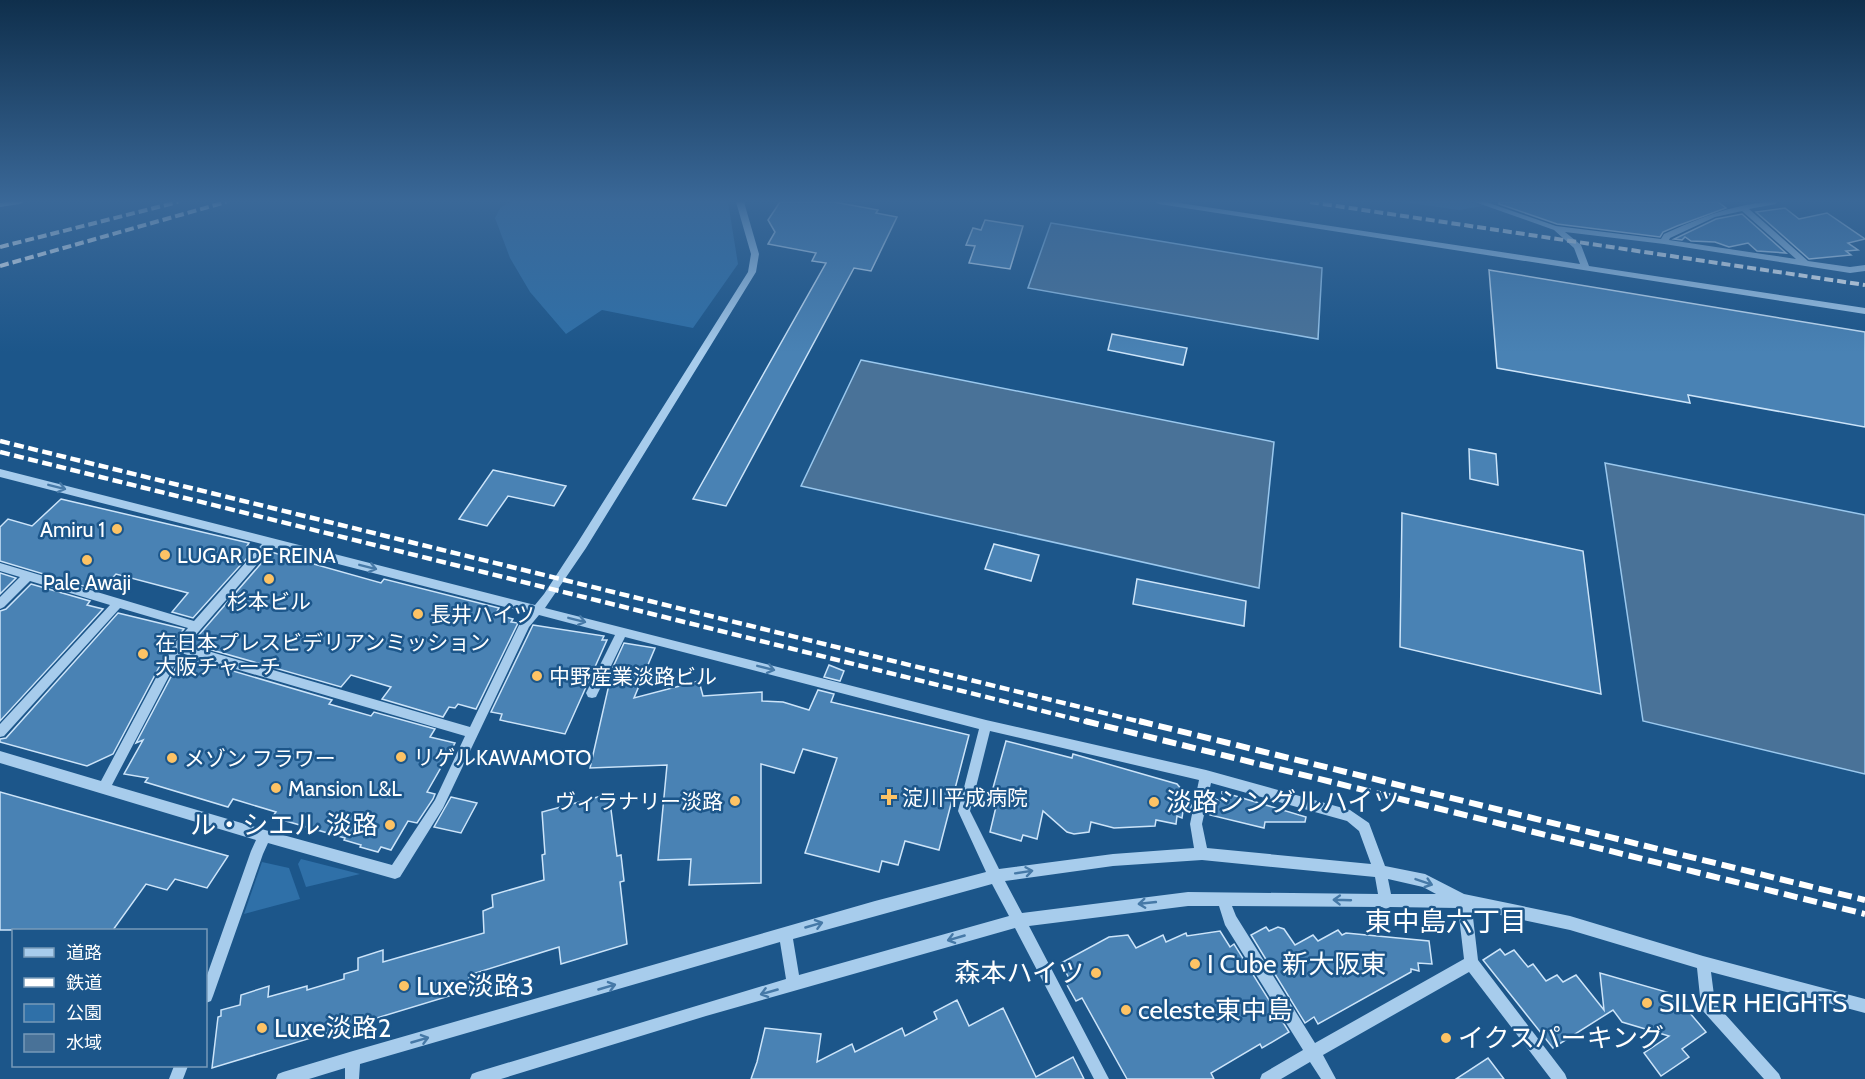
<svg xmlns="http://www.w3.org/2000/svg" width="1865" height="1079" font-family="Cabin,'Noto Sans JP',sans-serif">
<style>
.green{fill:#2f70a8}
.water{fill:#497298;stroke:#9ac8ee;stroke-width:1.5}
.building{fill:#4982b4;stroke:#cce4f9;stroke-width:1.5}
.lines{fill:none;stroke-linecap:round;stroke-linejoin:round}
.minor{fill:#a7ccec;fill-rule:evenodd}
.rail-far2{stroke:#fff;stroke-width:4;stroke-dasharray:9 4;stroke-linecap:butt}
.rail-far1{stroke:#fff;stroke-width:4.5;stroke-dasharray:10 4.5;stroke-linecap:butt}
.rail{stroke:#fff;stroke-width:6;stroke-dasharray:14 6;stroke-linecap:butt}
.oneway{stroke:#4679a7}
.poi-dot{fill:#fdc365;stroke:#1c568a;stroke-width:2}
.labels{text-anchor:middle;dominant-baseline:central;stroke-width:5;stroke-linejoin:round;paint-order:stroke}
.poi-label{font-size:21px;fill:#fff;stroke:#1c568a;text-anchor:start}
.near-poi-label{font-size:26px;fill:#fff;stroke:#1c568a;text-anchor:start}
.near-neighbourhood-label{font-size:27px;fill:#fff;stroke:#1c568a}
</style>
<rect width="100%" height="100%" fill="#1c568a"/>
<g class="green">
<polygon points="511,202 728,202 738,264 693,328 602,310 566,334 530,292 510,258 495,218 501,207"/>
<polygon points="1404,202 1469,202 1482,206 1459,210"/>
<polygon points="301,859 360,874 306,887 298,864"/>
<polygon points="262,862 289,868 300,899 244,914"/>
</g>
<g class="water">
<polygon points="1051,223 1322,268 1318,339 1028,288"/>
<polygon points="861,360 1274,442 1259,588 801,486"/>
<polygon points="1605,463 1865,515 1865,774 1643,721"/>
</g>
<g class="building">
<polygon points="780,202 834,202 878,210 876,213 897,217 871,271 854,268 726,506 693,499 826,263 812,261 816,253 768,244 775,232 768,220"/>
<polygon points="1499,202 1718,202 1726,208 1677,226 1663,232 1660,237 1557,224 1499,204"/>
<polygon points="1785,208 1799,219 1827,213 1865,239 1848,243 1858,250 1846,251 1851,255 1809,259 1756,212"/>
<polygon points="1742,214 1786,253 1757,251 1748,243 1729,247 1715,242 1691,241 1685,237 1682,240 1674,239 1716,219"/>
<polygon points="985,220 1023,226 1010,269 969,263 975,246 966,245 973,228 981,230"/>
<polygon points="1489,270 1865,332 1865,427 1688,395 1690,403 1497,368"/>
<polygon points="1112,334 1187,348 1183,365 1108,350"/>
<polygon points="1469,449 1496,454 1498,485 1470,479"/>
<polygon points="493,470 566,486 554,506 508,496 487,526 459,519"/>
<polygon points="61,499 249,543 247,546 256,548 193,618 172,612 188,593 116,574 100,591 0,561 0,527 8,519 32,526"/>
<polygon points="1402,513 1583,551 1601,694 1400,647"/>
<polygon points="994,544 1039,555 1031,581 985,569"/>
<polygon points="271,552 381,583 384,579 499,608 496,613 499,614 498,615 513,619 511,622 518,623 476,709 458,704 455,708 449,707 443,717 382,699 391,687 351,675 341,687 191,644"/>
<polygon points="0,573 16,578 0,594"/>
<polygon points="1137,579 1246,601 1244,626 1133,604"/>
<polygon points="31,584 90,601 87,605 103,609 0,721 0,611 6,609"/>
<polygon points="118,613 184,629 172,643 113,754 87,766 0,742 0,739 6,738"/>
<polygon points="533,625 604,636 602,640 607,640 565,734 500,720 502,714 491,712"/>
<polygon points="624,643 655,648 634,698 699,681 703,696 762,692 762,701 783,702 809,710 818,690 834,694 831,702 969,735 939,850 905,841 898,865 882,861 879,872 805,853 837,758 803,749 794,773 761,764 761,883 689,885 691,859 658,860 667,765 590,768 613,667"/>
<polygon points="182,656 332,700 329,704 371,716 374,712 435,729 430,737 455,743 427,792 435,794 433,799 417,823 408,821 391,850 381,847 378,852 360,847 361,845 344,840 345,838 272,817 276,812 233,799 228,807 145,782 148,778 124,774 143,740 136,743"/>
<polygon points="829,665 844,671 840,681 824,677"/>
<polygon points="1006,741 1072,758 1073,754 1177,784 1192,802 1190,814 1183,811 1182,818 1177,816 1176,824 1156,820 1155,826 1114,828 1091,822 1089,832 1074,834 1067,832 1043,811 1037,839 1023,835 1021,841 990,832 1000,790 993,788"/>
<polygon points="0,792 228,856 207,888 175,879 167,890 146,884 113,930 0,930"/>
<polygon points="1222,792 1306,817 1305,822 1265,822 1264,828 1210,815 1211,798 1222,801"/>
<polygon points="609,794 617,856 621,855 624,881 620,882 627,944 561,964 559,947 469,975 469,990 212,1068 218,1017 221,1016 221,1010 240,1005 241,995 269,986 268,997 307,986 307,990 344,979 344,974 358,970 358,958 383,950 383,962 484,933 483,911 493,907 492,895 544,880 542,855 545,854 542,812"/>
<polygon points="451,797 477,803 461,833 434,827"/>
<polygon points="1266,927 1269,931 1278,927 1284,929 1295,945 1313,935 1318,941 1338,930 1342,935 1346,933 1429,941 1432,964 1418,963 1419,971 1411,969 1411,972 1318,1024 1314,1017 1305,1023 1251,935"/>
<polygon points="1220,931 1230,947 1234,944 1289,1032 1262,1048 1260,1044 1211,1073 1214,1079 1127,1079 1082,998 1076,1001 1067,985 1071,982 1061,963 1109,937 1128,935 1136,948 1163,935 1166,942 1186,933 1187,936"/>
<polygon points="1500,949 1505,955 1514,950 1528,967 1533,964 1546,981 1557,975 1563,982 1576,975 1604,1010 1600,973 1684,997 1689,1012 1706,1032 1682,1049 1689,1057 1661,1076 1644,1053 1669,1036 1622,1022 1613,1010 1553,1048 1483,960"/>
<polygon points="957,1000 969,1026 1003,1008 1036,1077 1073,1057 1084,1079 751,1079 757,1062 765,1028 821,1034 817,1062 852,1044 855,1052 902,1028 905,1036 937,1019 934,1012"/>
<polygon points="1488,1058 1504,1079 1456,1079"/>
</g>
<g class="lines">
<g class="minor">
<polygon points="6,202 24,202 20,204 0,207 0,203"/>
<path d="M736,202H744L759,254L756,272L586,548L545,608L986,720L1206,770L1350,810L1369,823L1385,866L1425,874L1464,894L1570,916L1703,956L1865,999V1013L1711,972L1715,1003L1779,1074L1781,1079H1764L1703,1011L1701,1006L1697,968L1570,930L1472,909L1478,960L1565,1074L1567,1079H1551L1469,972L1323,1055L1336,1079H1321L1310,1062L1281,1079H1260L1262,1074L1303,1050L1225,925L1219,906H1188L1029,926L1109,1079H1094L1015,928L706,1016L501,1079H470L472,1074L477,1072L786,979L780,942L360,1064L359,1079H345V1068L309,1079H276L278,1074L283,1072L353,1051L875,901L986,872L958,811L979,729L625,637L596,697L592,698L588,697L586,693L615,635L539,615L529,627L443,808L400,877L395,879L268,843L263,854L213,996L211,1001L206,1003V978L251,851L256,840L0,763V751L101,781L174,644L188,628L120,608L4,736L0,737V724L110,605L30,581L4,607L0,609V597L20,577L0,571V563L194,621L262,544L0,477V469L535,605L544,594L578,542L748,272L751,254ZM272,547L528,613L521,621L470,727L187,645ZM181,653L465,736L435,800L392,865L265,830L112,785ZM990,731L1199,780L1190,824L1194,848L1113,854L999,869L970,811ZM1211,783L1347,821L1359,831L1371,864L1207,848L1202,824ZM1202,860L1375,877L1378,894L1188,892L1022,913L1005,881L1113,866ZM1388,879L1423,887L1436,894H1391ZM992,884L1009,916L799,975L793,939ZM1232,906L1382,907L1386,909L1390,907L1458,908L1464,959L1315,1043L1236,916Z"/>
<path d="M1155,202H1173L1580,264L1574,248L1554,230L1475,202H1486L1556,226L1661,239L1664,234C1700,218 1737,202 1777,202L1776,204L1749,209L1808,261L1850,267L1865,265V271L1850,273L1664,244L1565,232L1581,245L1589,266L1865,308V314L1159,204ZM1742,211L1796,259L1669,240L1670,238L1715,217Z"/>
<polygon points="174,1066 188,1066 183,1079 169,1079"/>
</g>
<g class="rail-far2">
<polyline points="1310,202 1865,285"/>
<polyline points="0,247 178,202"/>
<polyline points="0,266 226,202"/>
</g>
<g class="rail-far1">
<polyline points="0,441 1145,723"/>
<polyline points="0,452 1091,723"/>
</g>
<g class="rail">
<polyline points="1085,721 1865,914"/>
<polyline points="1139,721 1865,900"/>
</g>
</g>
<defs><path id="oneway-shaft" d="M-6 0H5M1.5-3L5.5 0L1.5 3" fill="none" stroke-width="1.6" stroke-linecap="round" stroke-linejoin="round" transform="scale(1.5)"/></defs>
<g class="oneway">
<use href="#oneway-shaft" transform="translate(57 487) rotate(14)"/>
<use href="#oneway-shaft" transform="translate(368 567) rotate(14)"/>
<use href="#oneway-shaft" transform="translate(577 620) rotate(14)"/>
<use href="#oneway-shaft" transform="translate(766 668) rotate(14)"/>
<use href="#oneway-shaft" transform="translate(1024 872) rotate(-9)"/>
<use href="#oneway-shaft" transform="translate(1424 882) rotate(19)"/>
<use href="#oneway-shaft" transform="translate(1342 900) rotate(-178)"/>
<use href="#oneway-shaft" transform="translate(1147 903) rotate(174)"/>
<use href="#oneway-shaft" transform="translate(814 925) rotate(-16)"/>
<use href="#oneway-shaft" transform="translate(956 938) rotate(164)"/>
<use href="#oneway-shaft" transform="translate(607 987) rotate(-16)"/>
<use href="#oneway-shaft" transform="translate(769 992) rotate(164)"/>
<use href="#oneway-shaft" transform="translate(420 1040) rotate(-16)"/>
</g>
<linearGradient id="sky" x2="0" y2="1"><stop stop-color="#0f2f4c"/><stop offset="0.57" stop-color="#3a6898"/><stop offset="1" stop-color="#3a6898" stop-opacity="0"/></linearGradient>
<rect width="1865" height="353" fill="url(#sky)"/>
<g class="poi-dot">
<circle cx="117" cy="529" r="6"/>
<circle cx="165" cy="555" r="6"/>
<circle cx="87" cy="560" r="6"/>
<circle cx="269" cy="579" r="6"/>
<circle cx="418" cy="614" r="6"/>
<circle cx="143" cy="654" r="6"/>
<circle cx="537" cy="676" r="6"/>
<circle cx="401" cy="757" r="6"/>
<circle cx="172" cy="758" r="6"/>
<circle cx="276" cy="788" r="6"/>
<path d="M886 788h6v6h6v6h-6v6h-6v-6h-6v-6h6z"/>
<circle cx="735" cy="801" r="6"/>
<circle cx="1154" cy="802" r="6"/>
<circle cx="390" cy="825" r="6"/>
<circle cx="1195" cy="964" r="6"/>
<circle cx="1096" cy="973" r="6"/>
<circle cx="404" cy="986" r="6"/>
<circle cx="1647" cy="1003" r="6"/>
<circle cx="1126" cy="1010" r="6"/>
<circle cx="262" cy="1028" r="6"/>
<circle cx="1446" cy="1038" r="6"/>
</g>
<g class="labels">
<g class="poi-label">
<text x="105" y="529" text-anchor="end">Amiru 1</text>
<text x="177" y="555">LUGAR DE REINA</text>
<text x="87" y="582" text-anchor="middle">Pale Awaji</text>
<text x="269" y="601" text-anchor="middle">杉本ビル</text>
<text x="430" y="614">長井ハイツ</text>
<text x="155" y="642">在日本プレスビデリアンミッション<tspan x="155" dy="24">大阪チャーチ</tspan></text>
<text x="549" y="676">中野産業淡路ビル</text>
<text x="413" y="757">リゲルKAWAMOTO</text>
<text x="184" y="758">メゾン フラワー</text>
<text x="288" y="788">Mansion L&amp;L</text>
<text x="902" y="797">淀川平成病院</text>
<text x="723" y="801" text-anchor="end">ヴィラナリー淡路</text>
</g>
<g class="near-poi-label">
<text x="1166" y="802">淡路シングルハイツ</text>
<text x="378" y="825" text-anchor="end">ル・シエル 淡路</text>
<text x="1207" y="964">I Cube 新大阪東</text>
<text x="1084" y="973" text-anchor="end">森本ハイツ</text>
<text x="416" y="986">Luxe淡路3</text>
<text x="1659" y="1003">SILVER HEIGHTS</text>
<text x="1138" y="1010">celeste東中島</text>
<text x="274" y="1028">Luxe淡路2</text>
<text x="1458" y="1038">イクスパーキング</text>
</g>
<g class="near-neighbourhood-label">
<text x="1446" y="921">東中島六丁目</text>
</g>
</g>
<rect x="12" y="929" width="195" height="138" fill="#1c568a" stroke="#779ab9" stroke-width="1.5"/>
<rect x="24" y="948" width="30" height="9" fill="#a7ccec" stroke="#779ab9" stroke-width="1.5"/>
<text x="66" y="959" font-size="18" fill="#ffffff">道路</text>
<rect x="24" y="978" width="30" height="9" fill="#ffffff" stroke="#779ab9" stroke-width="1.5"/>
<text x="66" y="989" font-size="18" fill="#ffffff">鉄道</text>
<rect x="24" y="1004" width="30" height="18" fill="#2f70a8" stroke="#779ab9" stroke-width="1.5"/>
<text x="66" y="1019" font-size="18" fill="#ffffff">公園</text>
<rect x="24" y="1034" width="30" height="18" fill="#497298" stroke="#779ab9" stroke-width="1.5"/>
<text x="66" y="1049" font-size="18" fill="#ffffff">水域</text>
</svg>
